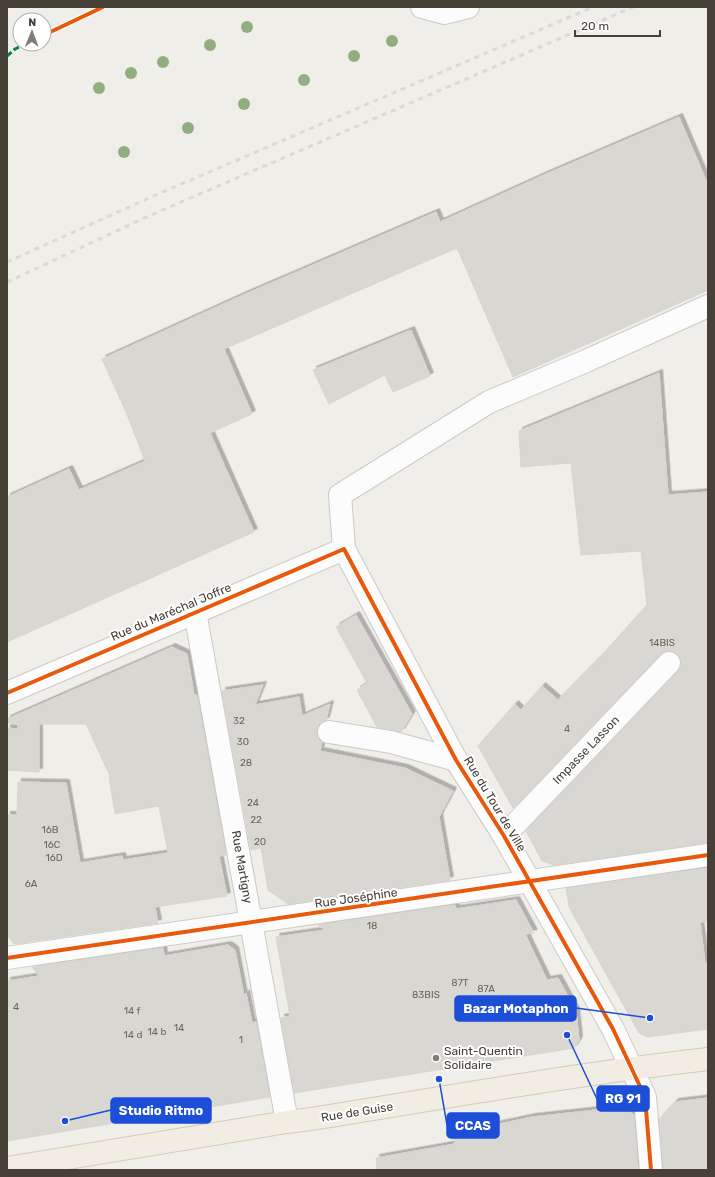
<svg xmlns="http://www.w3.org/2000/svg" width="715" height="1177" font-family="Rubik,sans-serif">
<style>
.building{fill:#d9d7d2;stroke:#d8d5cf;filter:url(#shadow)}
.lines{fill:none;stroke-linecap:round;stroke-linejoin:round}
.minor-casing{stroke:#cccac5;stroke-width:24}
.major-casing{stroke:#d2cab7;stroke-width:24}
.minor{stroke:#fdfcfc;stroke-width:22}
.major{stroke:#f1ede3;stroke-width:22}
.rail{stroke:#d9d9d8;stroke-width:3;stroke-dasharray:5 5;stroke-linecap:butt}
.quiet{stroke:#00873e;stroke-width:3;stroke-dasharray:6 3;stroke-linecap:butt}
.cycleway-casing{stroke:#fff;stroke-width:6}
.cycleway{stroke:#e8590c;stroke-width:4}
.tree{fill:#92ad80}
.poi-dot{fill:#827d75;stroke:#fff;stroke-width:1.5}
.labels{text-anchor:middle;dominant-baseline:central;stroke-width:4;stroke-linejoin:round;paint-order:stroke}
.number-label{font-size:10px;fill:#6c665e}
.street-label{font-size:12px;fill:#464036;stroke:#fff}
.poi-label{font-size:12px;fill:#464036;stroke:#fff;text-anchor:start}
.leader{fill:none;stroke:#1d4ed8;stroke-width:1.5}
.callout-dot{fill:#1d4ed8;stroke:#fff;stroke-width:1.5}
.callout{fill:#1d4ed8;stroke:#1d4ed8;stroke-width:1.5}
.callout-label{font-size:13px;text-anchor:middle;font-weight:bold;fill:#fff}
</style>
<defs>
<filter id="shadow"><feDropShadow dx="3.5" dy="-3.5" stdDeviation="0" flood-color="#0004"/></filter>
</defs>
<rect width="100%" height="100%" fill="#f0eee9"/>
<g class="building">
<polygon points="679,117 708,185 708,290 513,377 457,248 224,349 252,414 210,433 254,532 7,642 7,497 69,469 79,490 145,461 126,412 102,359 243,295 436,212 440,222 546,174"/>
<polygon points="411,330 430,376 393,392 385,375 329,404 313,370"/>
<polygon points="659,373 668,495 708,492 708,843 554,865 542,861 526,831 678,672 681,666 681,660 678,654 672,651 666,651 660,654 513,808 478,746 515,704 521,710 542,686 558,700 604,653 647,605 641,551 581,555 571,463 521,467 519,431"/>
<polygon points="356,615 412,714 401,732 377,727 357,690 367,683 336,627"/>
<polygon points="172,647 187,654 194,695 197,695 226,855 219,856 227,896 155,907 158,923 14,944 7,935 7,815 17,815 18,782 66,783 80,863 122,856 123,860 168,853 159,806 115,814 109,777 110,776 86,724 39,724 39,772 7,770 7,728 18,729 18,723 7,723 7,719"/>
<polygon points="263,685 255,705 299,697 302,716 330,704 326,720 320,724 317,730 318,737 322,742 320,751 405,768 453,791 439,817 450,880 288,904 268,890 261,848 251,850 222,691"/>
<polygon points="708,868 708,921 700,922 705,963 708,963 708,1029 648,1037 639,1033 605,972 569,907 566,888"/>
<polygon points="516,900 534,933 525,934 547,980 558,978 576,1011 579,1040 574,1048 294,1093 281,1018 290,1016 276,937 325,930 318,925 455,905 456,909"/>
<polygon points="228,945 235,950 244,996 246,993 252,1023 256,1022 270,1097 7,1141 7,981 39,976 32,967 163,948 164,956"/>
<polygon points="708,1098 708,1170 663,1170 659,1119 675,1102"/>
<polygon points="624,1107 634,1115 638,1170 377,1170 376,1158 455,1144 453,1133 485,1127 532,1117"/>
</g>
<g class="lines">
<defs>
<g id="minor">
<polyline points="422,7 444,13 468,7"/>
<polyline points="195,612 287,1122"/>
<polyline points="7,693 344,549"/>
<polyline points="329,732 391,742 456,760"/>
<polyline points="504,836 669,663"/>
<polyline points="7,958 708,855"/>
<polyline points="651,1170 645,1097 613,1029 504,836 456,760 344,549 340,495 489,402 586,361 708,306"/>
</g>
<path id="major" d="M7,1168L287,1122L311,1119C443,1098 575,1074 708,1059"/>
</defs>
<use href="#minor" class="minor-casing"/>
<use href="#major" class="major-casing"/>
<use href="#minor" class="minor"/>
<use href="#major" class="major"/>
<g class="rail">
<polyline points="7,262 149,198 593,7"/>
<polyline points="7,282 151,215 633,7"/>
</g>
<polyline class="quiet" points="7,56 15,49 25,44"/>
<defs>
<g id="cycleway">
<polyline points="44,35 103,7"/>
<polyline points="7,693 344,549 456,760 504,836 613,1029 645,1097 651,1170"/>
<polyline points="7,958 708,855"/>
</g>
</defs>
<use href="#cycleway" class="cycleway-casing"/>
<use href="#cycleway" class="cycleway"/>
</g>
<g class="tree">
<circle cx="247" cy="27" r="6"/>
<circle cx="392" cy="41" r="6"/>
<circle cx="210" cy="45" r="6"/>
<circle cx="354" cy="56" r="6"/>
<circle cx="163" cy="62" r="6"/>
<circle cx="131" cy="73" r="6"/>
<circle cx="304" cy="80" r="6"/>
<circle cx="99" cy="88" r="6"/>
<circle cx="244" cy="104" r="6"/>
<circle cx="188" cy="128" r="6"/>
<circle cx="124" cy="152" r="6"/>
</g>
<circle class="poi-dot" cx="436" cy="1058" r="4"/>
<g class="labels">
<g class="number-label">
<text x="662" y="643">14BIS</text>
<text x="239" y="721">32</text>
<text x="567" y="729">4</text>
<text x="243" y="742">30</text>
<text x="246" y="763">28</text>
<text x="253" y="803">24</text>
<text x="256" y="820">22</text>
<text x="50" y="830">16B</text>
<text x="260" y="842">20</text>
<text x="52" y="845">16C</text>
<text x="54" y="858">16D</text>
<text x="31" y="884">6A</text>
<text x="372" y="926">18</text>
<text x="460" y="983">87T</text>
<text x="486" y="989">87A</text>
<text x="426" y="995">83BIS</text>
<text x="16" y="1007">4</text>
<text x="132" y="1011">14 f</text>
<text x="179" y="1028">14</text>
<text x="157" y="1032">14 b</text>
<text x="133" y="1035">14 d</text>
<text x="241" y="1040">1</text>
</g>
<g class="street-label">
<text transform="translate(171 612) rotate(-23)">Rue du Maréchal Joffre</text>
<text transform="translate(586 750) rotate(-46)">Impasse Lasson</text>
<text transform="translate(495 804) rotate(59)">Rue du Tour de Ville</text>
<text transform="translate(242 867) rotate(80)">Rue Martigny</text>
<text transform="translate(356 898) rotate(-8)">Rue Joséphine</text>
<text transform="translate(357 1112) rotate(-9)">Rue de Guise</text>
</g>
<g class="poi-label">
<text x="444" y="1051">Saint-Quentin<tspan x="444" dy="14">Solidaire</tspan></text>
</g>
</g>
<path class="leader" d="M650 1018L576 1008M567 1035L597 1099M65 1121L111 1110M439 1079L447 1125"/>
<g class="callout-dot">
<circle cx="650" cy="1018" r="4"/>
<circle cx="567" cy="1035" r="4"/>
<circle cx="65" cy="1121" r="4"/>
<circle cx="439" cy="1079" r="4"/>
</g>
<g class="callout">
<rect x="455" y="996" width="121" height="25" rx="4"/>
<rect x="597" y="1086" width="52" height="25" rx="4"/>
<rect x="111" y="1098" width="100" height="25" rx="4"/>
<rect x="447" y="1113" width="52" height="25" rx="4"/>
</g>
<g class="callout-label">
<text x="516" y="1013">Bazar Motaphon</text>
<text x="623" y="1103">RG 91</text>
<text x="161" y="1115">Studio Ritmo</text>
<text x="473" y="1130">CCAS</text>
</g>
<rect width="715" height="1177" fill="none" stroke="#464036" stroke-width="16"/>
<g transform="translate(32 32) rotate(1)"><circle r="19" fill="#ffffff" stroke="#b5b3af"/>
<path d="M0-3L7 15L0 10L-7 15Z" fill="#827d75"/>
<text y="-6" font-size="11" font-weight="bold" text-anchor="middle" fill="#464036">N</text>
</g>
<path d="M575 30v6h85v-6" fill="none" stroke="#464036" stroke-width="2"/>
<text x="581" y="30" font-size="12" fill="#464036" stroke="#ffffff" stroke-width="3" paint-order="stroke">20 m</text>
</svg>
